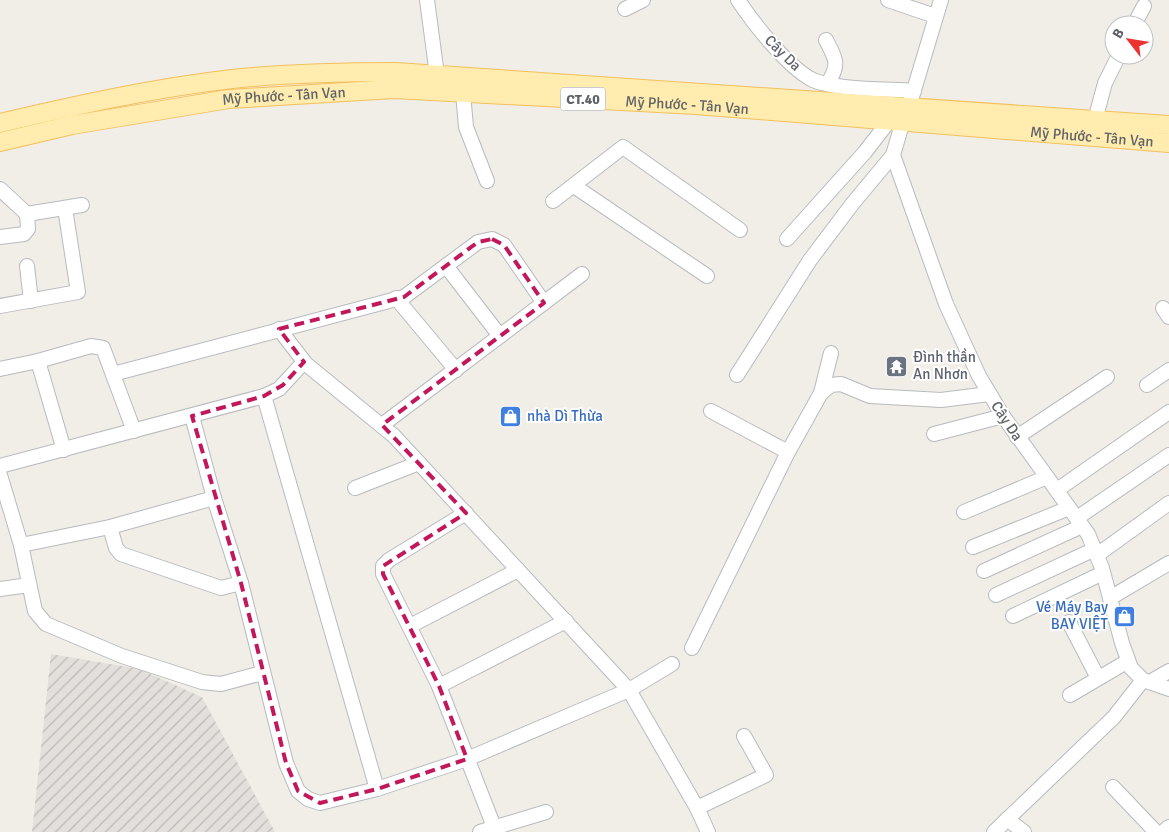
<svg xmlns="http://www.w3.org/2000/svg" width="1169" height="832" font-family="Signika,sans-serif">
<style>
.industrial{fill:url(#industrial-furrows)}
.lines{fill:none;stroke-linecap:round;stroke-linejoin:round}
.minor-casing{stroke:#b8babe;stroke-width:16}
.major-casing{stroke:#f4bf5d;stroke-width:20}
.minor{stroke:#fff;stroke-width:14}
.major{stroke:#ffecae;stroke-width:18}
.marked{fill:none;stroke:#c2185b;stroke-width:4;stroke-dasharray:10 6;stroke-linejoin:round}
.labels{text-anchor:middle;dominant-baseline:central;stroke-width:4;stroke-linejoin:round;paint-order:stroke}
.shield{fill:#fff;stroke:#8f9295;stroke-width:1}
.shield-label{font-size:14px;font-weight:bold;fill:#5f6368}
.street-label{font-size:15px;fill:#5f6368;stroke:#fff}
.worship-label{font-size:15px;fill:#5b616d;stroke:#fff;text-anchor:start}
.shop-label{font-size:15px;fill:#366cbe;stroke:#fff;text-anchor:start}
</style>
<defs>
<pattern id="industrial-furrows" width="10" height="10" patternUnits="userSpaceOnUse" patternTransform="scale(1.25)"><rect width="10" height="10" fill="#e3e0dc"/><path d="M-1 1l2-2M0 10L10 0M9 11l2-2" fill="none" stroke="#bbb9b6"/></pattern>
</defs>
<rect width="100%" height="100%" fill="#f1eee7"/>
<polygon class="industrial" points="51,654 139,669 202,697 275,832 32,832"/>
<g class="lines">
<defs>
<g id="minor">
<polyline points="427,0 437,75"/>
<path d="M738,0C753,23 787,66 811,79C832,90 889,89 914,91"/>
<polyline points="888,0 935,16"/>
<polyline points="625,9 643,0"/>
<polyline points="1134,25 1144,6"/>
<path d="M826,40C836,59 840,64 828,83"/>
<polyline points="463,93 466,127 487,181"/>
<polyline points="911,100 941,0"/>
<polyline points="1095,120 1105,83 1119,55"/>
<polyline points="903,121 893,155 946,304 979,376 1003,416 1088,534 1102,568 1122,643 1131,668 1143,680 1169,689"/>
<polyline points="574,186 707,276"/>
<polyline points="0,189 27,214 28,229 24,234 0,237"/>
<polyline points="553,201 623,147 740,230"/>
<polyline points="27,214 82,205"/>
<polyline points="787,239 865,152 889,121"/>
<polyline points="27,266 31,301"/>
<polyline points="446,266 500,336"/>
<polyline points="396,298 456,370"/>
<polyline points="0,306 78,292 65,208"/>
<polyline points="1163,308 1169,317"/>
<polyline points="279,329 306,364 394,436 629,690 697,808 708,832"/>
<polyline points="38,361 64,450"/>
<polyline points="0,369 38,361 91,346 103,348 134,431"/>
<polyline points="113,374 404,297 478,242 492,239 504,245 544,303"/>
<polyline points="737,375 810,260 853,203 893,155"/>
<polyline points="1147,385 1169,370"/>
<polyline points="821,393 831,353"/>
<polyline points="264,396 377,789"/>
<polyline points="711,411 788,452"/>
<polyline points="192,416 214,498 241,583 286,763 298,791 308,799 320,803 377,789 467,759 577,712 629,690 672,664"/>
<polyline points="382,425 582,274"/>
<polyline points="934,434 1003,416"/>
<polyline points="1017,437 1107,377"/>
<polyline points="0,466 264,396 279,389 304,362"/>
<polyline points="0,475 21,545 35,611 46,624 122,656 202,682 221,684 262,673"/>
<polyline points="355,488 419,463"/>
<polyline points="1057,490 1169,412"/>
<polyline points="964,512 1047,477"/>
<polyline points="466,513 389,560 383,566 383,574 439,686 496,832"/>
<polyline points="1077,518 1169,455"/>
<polyline points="110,527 116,548 121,554 221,588 241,583"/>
<polyline points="21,545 110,527 214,498"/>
<polyline points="973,547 1069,508"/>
<polyline points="1097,555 1169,503"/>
<polyline points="984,571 1082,526"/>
<polyline points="0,589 29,585"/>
<polyline points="996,595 1095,549"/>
<polyline points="1110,598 1169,563"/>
<polyline points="1013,616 1103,573"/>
<polyline points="1069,622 1098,678"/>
<polyline points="410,626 518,570"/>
<polyline points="692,648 788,452 821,393 831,385 841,384 870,396 941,400 989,394"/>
<polyline points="1150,682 1169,671"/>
<polyline points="439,686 566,621"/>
<polyline points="1070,695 1128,661"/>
<polyline points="1113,787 1156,832"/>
<polyline points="697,808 766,775 744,736"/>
<polyline points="1007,819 1024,832"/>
<polyline points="480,832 546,812"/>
<polyline points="994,832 1114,717 1143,680"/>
<polyline points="1163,832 1169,827"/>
</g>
<g id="major">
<path d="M0,123C77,105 154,88 232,79C287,73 341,72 396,72L1169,125"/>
<path id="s1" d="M0,142L72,125L229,99L394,89L696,105L1169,143"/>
</g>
</defs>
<use href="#minor" class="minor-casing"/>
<use href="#major" class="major-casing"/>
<use href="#minor" class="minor"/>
<use href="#major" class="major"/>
</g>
<path class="marked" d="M492,239L504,245L544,303L382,425L466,513L383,566V574L439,686L467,759L377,789L320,803L298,791L286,763L241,583L192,416L264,396L283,385L304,362L279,329L404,297L478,242Z"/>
<defs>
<symbol id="temple-square" viewBox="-11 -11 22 22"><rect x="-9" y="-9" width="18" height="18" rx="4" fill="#6b7280" stroke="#fff"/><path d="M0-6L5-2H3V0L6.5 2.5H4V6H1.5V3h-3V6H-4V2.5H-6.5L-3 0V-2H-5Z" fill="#fff"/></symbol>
<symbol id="shop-square" viewBox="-11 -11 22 22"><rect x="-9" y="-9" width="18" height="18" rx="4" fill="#3f7fe0" stroke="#fff"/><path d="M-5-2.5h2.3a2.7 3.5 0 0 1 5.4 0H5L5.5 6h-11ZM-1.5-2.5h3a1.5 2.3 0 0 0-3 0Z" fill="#fff"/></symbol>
</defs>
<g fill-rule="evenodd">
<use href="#temple-square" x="884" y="354" width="25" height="25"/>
<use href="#shop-square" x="498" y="404" width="25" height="25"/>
<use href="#shop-square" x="1112" y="604" width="25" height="25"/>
</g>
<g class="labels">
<rect class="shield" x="560.5" y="87.5" width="45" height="23" rx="4"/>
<g class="shield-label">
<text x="583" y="99">CT.40</text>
</g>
<g class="street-label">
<text transform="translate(783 53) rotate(44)">Cây Da</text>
<text stroke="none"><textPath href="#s1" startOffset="288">Mỹ Phước - Tân Vạn</textPath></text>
<text stroke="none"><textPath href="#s1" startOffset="692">Mỹ Phước - Tân Vạn</textPath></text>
<text stroke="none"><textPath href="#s1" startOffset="1098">Mỹ Phước - Tân Vạn</textPath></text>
<text transform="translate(1007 421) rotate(56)">Cây Da</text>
</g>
<g class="worship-label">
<text x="913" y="357">Đình thần<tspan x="913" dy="17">An Nhơn</tspan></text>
</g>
<g class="shop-label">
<text x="527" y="416">nhà Dì Thừa</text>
<text x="1108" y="607" text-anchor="end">Vé Máy Bay<tspan x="1108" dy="17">BAY VIỆT</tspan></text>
</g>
</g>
<g transform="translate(1129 40) rotate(301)"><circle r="24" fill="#ffffff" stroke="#bfc1c3"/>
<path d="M0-4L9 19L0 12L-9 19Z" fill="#ec3332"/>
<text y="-8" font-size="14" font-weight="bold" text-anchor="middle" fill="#5f6368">B</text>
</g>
</svg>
